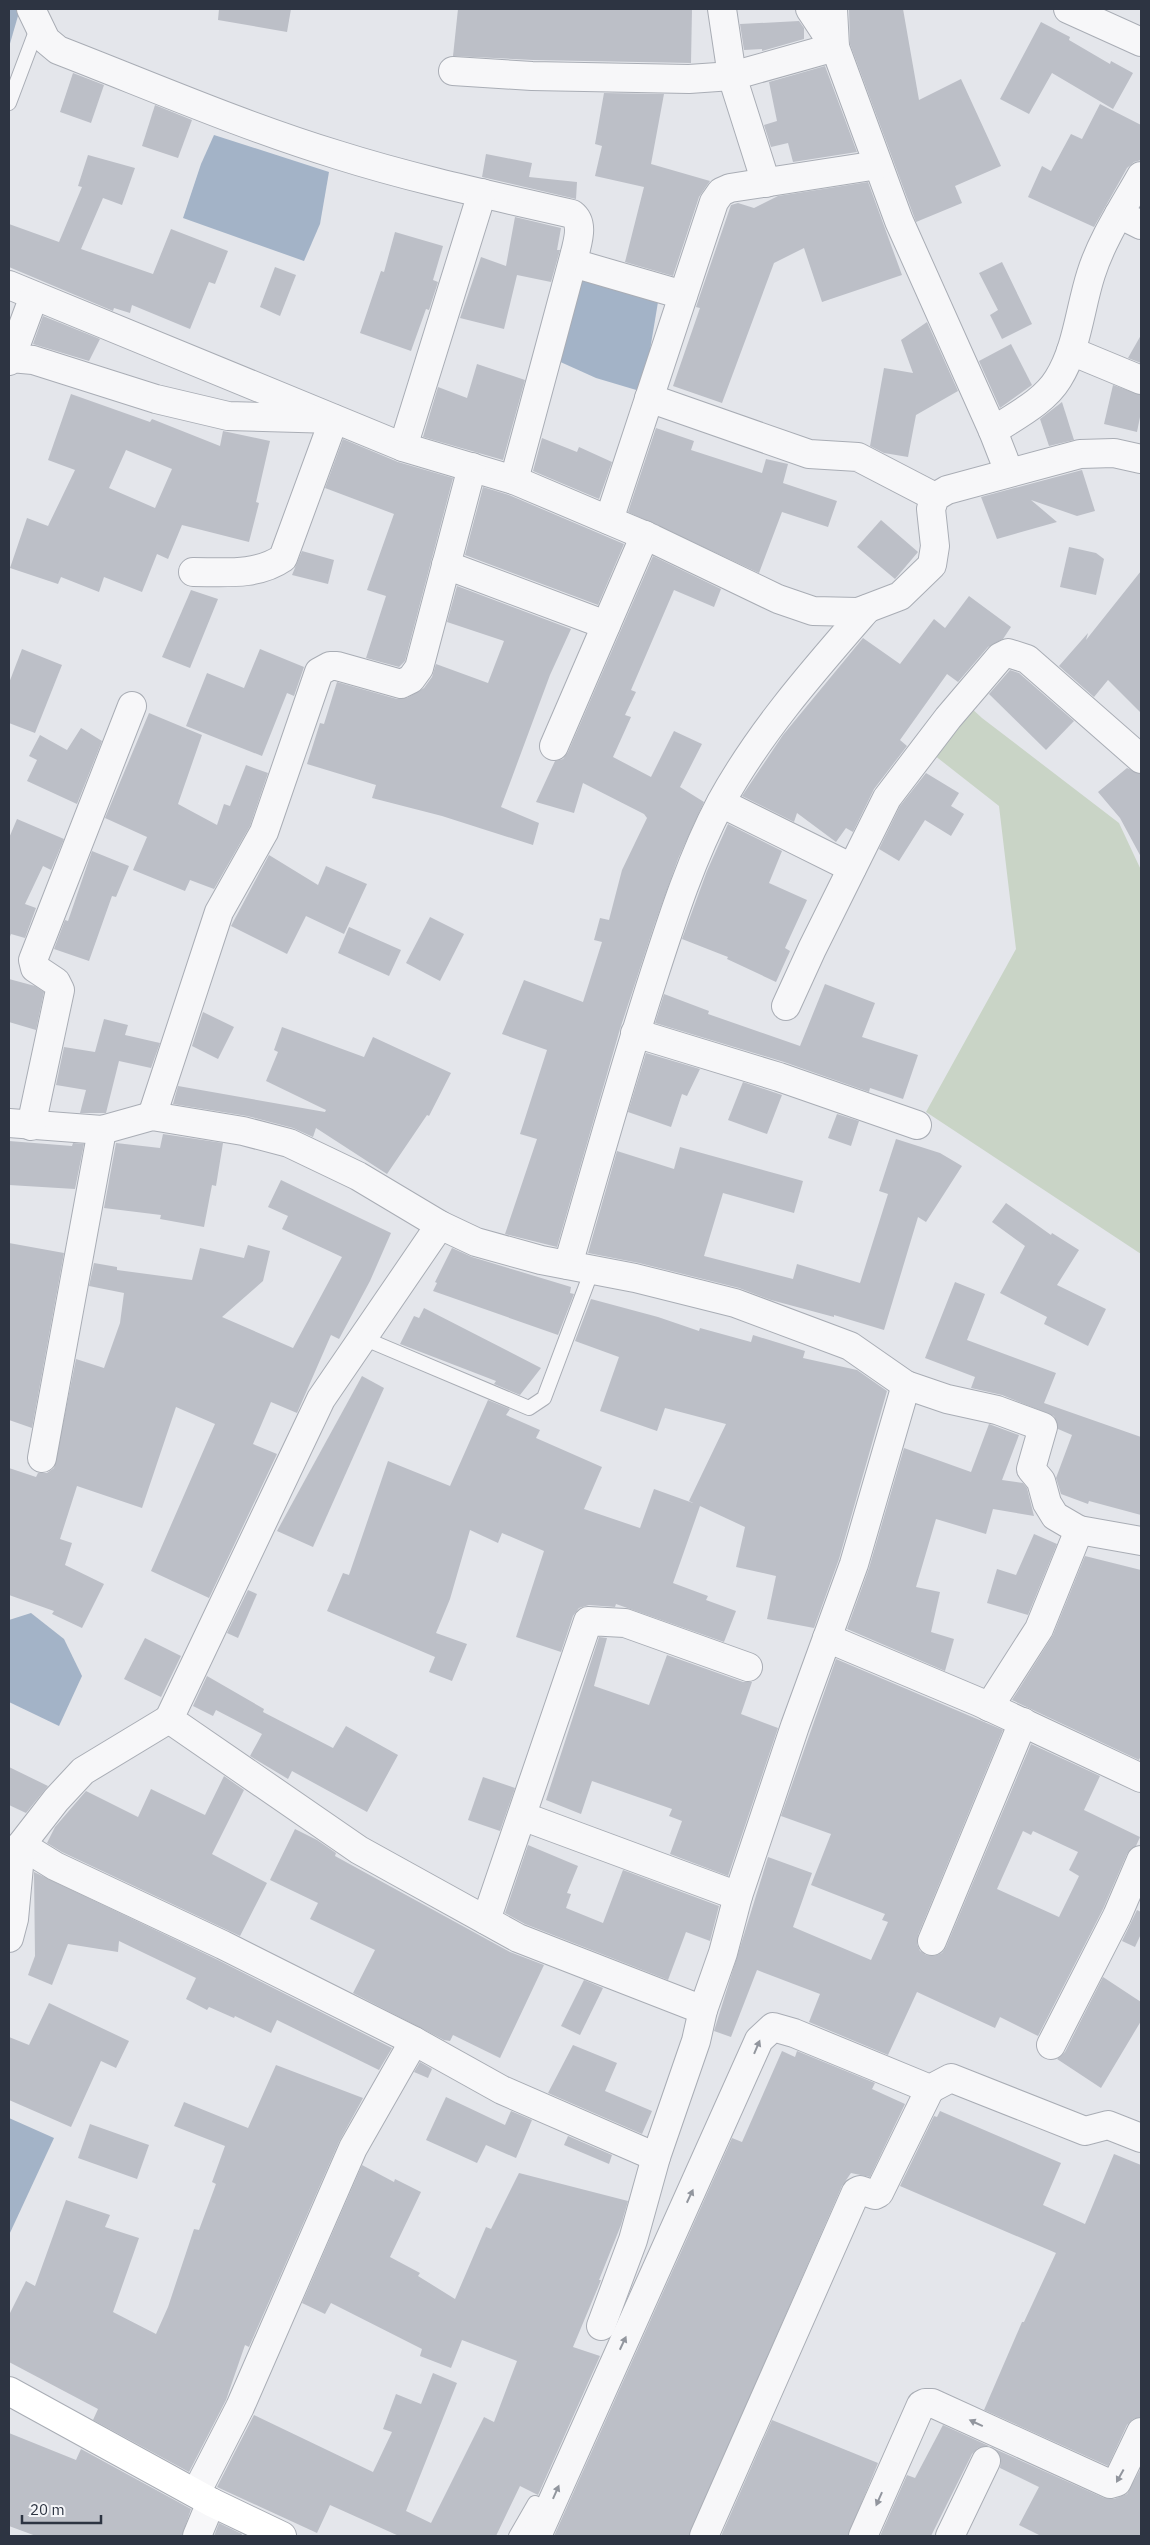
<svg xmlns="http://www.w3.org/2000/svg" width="1150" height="2545" font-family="'IBM Plex Sans',sans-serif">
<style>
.green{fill:#c9d4c6}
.water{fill:#a3b3c7}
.building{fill:#bcbfc7;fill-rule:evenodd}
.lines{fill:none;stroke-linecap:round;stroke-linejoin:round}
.lane-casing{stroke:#a9adb5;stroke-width:16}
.street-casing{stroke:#a9adb5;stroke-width:30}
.secondary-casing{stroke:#a9adb5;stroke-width:30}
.lane{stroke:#f7f7f9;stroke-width:14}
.street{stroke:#f7f7f9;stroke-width:28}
.secondary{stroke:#fff;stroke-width:28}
.oneway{fill:#92969e}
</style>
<rect width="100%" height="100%" fill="#e4e6eb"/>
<polygon class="green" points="970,707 982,718 1119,823 1141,870 1141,1254 926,1112 1016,949 999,806 934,755"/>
<g class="water">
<polygon points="9,9 20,9 9,47"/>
<polygon points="214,135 329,172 320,224 304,261 183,218 201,164"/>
<polygon points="577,277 658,302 643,392 596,378 556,360"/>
<polygon points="31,1613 64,1639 82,1676 59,1726 9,1702 9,1620"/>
<polygon points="9,2118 54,2138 9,2235"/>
</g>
<g class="building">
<polygon points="219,9 291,9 287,32 218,20"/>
<polygon points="458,9 692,9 691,63 533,60 453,56"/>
<polygon points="849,9 903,9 919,100 961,79 1001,166 955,186 962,203 916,222 850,44"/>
<polygon points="799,21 804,28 804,39 762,51 762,49 744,50 740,24"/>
<polygon points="1041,22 1070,37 1069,40 1110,64 1111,61 1133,73 1113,109 1052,73 1029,114 1000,99"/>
<polygon points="825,66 857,152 793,162 788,143 771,147 764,125 777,121 769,82"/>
<polygon points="73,73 104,85 91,123 60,112"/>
<polygon points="604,93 664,94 651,164 710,181 699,197 673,276 625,262 644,187 595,176 602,146 595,144"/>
<polygon points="1100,104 1141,125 1141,160 1134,162 1127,168 1094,227 1028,197 1042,166 1051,171 1071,134 1082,139"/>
<polygon points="155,105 192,120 178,158 142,146"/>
<polygon points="486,154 532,163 529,177 577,182 576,199 482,177"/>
<polygon points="88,155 135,168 122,205 103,198 81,249 153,274 171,229 228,251 215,284 209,282 190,329 132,305 130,313 114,308 113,311 9,267 9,224 59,242 82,187 78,186"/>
<polygon points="868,182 902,275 822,302 804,248 774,263 722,403 673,386 700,308 696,307 731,205 738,203 754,208 778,196"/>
<polygon points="515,217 561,228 557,250 560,250 551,282 517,275 504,329 460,318 481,257 506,266"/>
<polygon points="395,232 443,246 433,280 438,282 429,310 426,309 411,351 360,333 381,271 384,272"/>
<polygon points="1002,262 1032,324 1002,339 990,315 998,310 979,273"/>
<polygon points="275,267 296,275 280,316 260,307"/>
<polygon points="43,316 100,339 89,361 33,344"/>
<polygon points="927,322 958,391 916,415 908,457 884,453 870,446 884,368 913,373 901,340"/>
<polygon points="1141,335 1141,363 1128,358"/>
<polygon points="1011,344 1032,385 1000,408 979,361"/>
<polygon points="477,364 525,380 503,460 423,437 438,387 467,398"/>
<polygon points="1113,385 1141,395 1141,412 1137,432 1104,424"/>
<path d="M71,394L150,422L152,419L220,446L223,431L270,441L256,502L259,503L249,542L182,525L168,559L157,554L142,592L104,577L99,592L61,577L58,584L10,568L27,518L48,526L75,470L48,460ZM126,450L172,469L155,508L109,488Z"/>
<polygon points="1062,402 1074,440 1049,446 1040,419"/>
<polygon points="656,428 694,441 691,450 762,473 766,459 788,464 783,483 837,501 828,527 782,512 759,573 628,512"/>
<polygon points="542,438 577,452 579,447 612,462 599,499 533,471"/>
<polygon points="343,439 398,462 453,478 405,661 399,667 366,658 386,596 367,590 394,514 325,488"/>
<polygon points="1082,470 1095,511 1077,516 1031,500 1057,522 997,539 981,497"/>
<polygon points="483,487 509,495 624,544 598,605 465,555"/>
<polygon points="881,520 918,552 895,579 857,547"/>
<polygon points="1069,547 1096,553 1104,559 1096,595 1060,587"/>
<polygon points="302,551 334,560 328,584 292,575"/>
<polygon points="653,556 721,589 714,607 674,590 631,690 636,692 625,715 631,717 613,757 651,777 674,731 702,744 680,787 704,802 678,859 654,926 620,1029 557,1247 505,1234 537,1139 520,1134 547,1050 502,1034 524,980 583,1002 602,942 594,940 600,918 609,920 622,870 647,818 644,814 583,783 574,813 536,802 555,761 563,759 568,752"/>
<polygon points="1141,571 1141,713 1108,680 1094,697 1059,666 1088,633 1086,640"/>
<polygon points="457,586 571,629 550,675 501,807 539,823 533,845 442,816 372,798 376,785 307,764 320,723 324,724 337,682 397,699 407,698 424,688 432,677 436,664 488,683 504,641 447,622"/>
<polygon points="191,590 218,599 190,668 162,657"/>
<polygon points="969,596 1011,627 1003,639 988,647 958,682 947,674 900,740 907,746 874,789 853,832 846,828 836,842 797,813 794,822 742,796 783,735 863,638 900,664 934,619 945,628"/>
<polygon points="22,649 62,665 35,733 9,723 9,683"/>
<polygon points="260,649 304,667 294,696 287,693 262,756 186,726 207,673 244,688"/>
<polygon points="1010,670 1019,673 1074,721 1046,750 989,694"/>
<polygon points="149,713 202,735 178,804 217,825 224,804 230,806 246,765 268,773 250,826 214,889 190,880 185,891 133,870 147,837 105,818"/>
<polygon points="81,728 102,741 77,804 27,781 37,760 29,756 40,735 67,750"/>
<polygon points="1127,768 1141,774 1141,857 1120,818 1098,792"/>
<polygon points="926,773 959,793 951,806 964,814 951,836 925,820 899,861 879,849 900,806"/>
<polygon points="17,819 64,839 51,870 43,866 25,904 36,908 25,938 11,934 9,939 9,838"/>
<polygon points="728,824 782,851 769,883 807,900 785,948 790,951 776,982 727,959 728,957 682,939 707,871"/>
<polygon points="92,851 129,866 116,897 112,896 89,961 54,949 65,920 68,921"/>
<polygon points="269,855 318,885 326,866 367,884 344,934 306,916 287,954 231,926"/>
<polygon points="430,917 464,934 440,981 406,963"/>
<polygon points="349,927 401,950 389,976 338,953"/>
<polygon points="9,979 35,986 44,992 36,1030 9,1022"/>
<polygon points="825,984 875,1003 862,1037 918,1055 903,1099 870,1088 869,1092 784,1062 655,1023 664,994 709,1011 708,1014 800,1046"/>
<polygon points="203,1012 234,1027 218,1059 192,1046"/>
<polygon points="104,1019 128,1025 125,1035 160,1043 151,1068 119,1061 106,1113 80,1113 86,1090 56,1085 64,1047 95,1052"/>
<polygon points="282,1027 364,1057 373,1037 451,1073 429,1116 427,1115 387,1174 316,1128 313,1137 293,1128 247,1116 173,1104 178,1086 325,1112 326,1110 266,1081 278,1052 274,1050"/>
<polygon points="646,1053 700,1069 687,1096 682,1094 671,1127 628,1112"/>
<polygon points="743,1082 782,1095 767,1134 728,1120"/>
<polygon points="837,1114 859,1121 851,1146 828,1138"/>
<polygon points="163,1134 223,1143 216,1186 212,1185 204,1227 160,1219 161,1215 104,1208 116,1143 160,1148"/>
<polygon points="896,1139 940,1153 962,1166 926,1222 918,1217 884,1330 834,1315 834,1317 771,1300 739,1288 639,1263 588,1253 617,1151 674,1169 680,1147 803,1181 794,1213 723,1193 704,1256 793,1279 797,1264 860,1283 888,1194 879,1191"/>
<polygon points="9,1141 72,1146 73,1143 84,1144 75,1189 9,1185"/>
<polygon points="281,1180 391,1233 370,1281 339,1339 331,1335 297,1413 271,1402 253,1444 277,1454 209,1598 151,1571 215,1424 176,1407 142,1508 77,1486 60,1539 72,1543 65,1565 104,1584 82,1628 52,1614 54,1611 9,1595 9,1468 36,1477 38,1473 47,1473 54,1468 76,1359 104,1368 120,1323 124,1293 89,1286 94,1263 117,1267 117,1270 192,1280 200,1248 244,1258 248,1245 270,1251 263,1281 222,1317 293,1348 342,1257 282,1229 288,1216 268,1207"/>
<polygon points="1006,1203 1051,1235 1052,1233 1079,1250 1057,1285 1106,1309 1088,1346 1044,1324 1047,1317 1000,1293 1025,1246 992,1222"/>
<polygon points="9,1243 64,1253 32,1428 9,1420"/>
<polygon points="452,1248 472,1257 571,1287 570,1293 574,1294 558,1335 433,1291 437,1283 435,1282"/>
<polygon points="955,1282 985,1294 967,1340 1056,1373 1044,1403 1141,1437 1141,1515 1089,1501 1088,1504 1061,1494 1056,1478 1072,1435 1058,1429 1054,1416 1002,1395 971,1388 975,1377 925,1358"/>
<polygon points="591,1299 658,1317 699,1331 700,1328 751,1342 753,1335 805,1351 803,1358 857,1370 887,1391 839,1559 814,1628 767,1619 776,1576 736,1567 745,1527 700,1506 673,1583 708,1596 706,1600 736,1611 724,1642 616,1604 615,1607 589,1605 579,1608 573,1616 561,1652 516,1637 544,1551 502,1533 498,1543 470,1530 450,1599 436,1633 467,1644 452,1681 429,1672 435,1657 327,1611 343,1573 349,1575 388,1461 450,1486 488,1400 510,1409 506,1415 540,1430 536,1438 602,1467 584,1509 640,1528 654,1489 693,1503 689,1501 726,1424 665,1408 657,1431 600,1411 619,1357 575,1341"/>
<polygon points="424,1308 541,1368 520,1395 494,1384 496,1381 400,1344 414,1316 419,1318"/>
<polygon points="362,1376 384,1388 313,1547 277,1531"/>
<polygon points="989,1424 1019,1435 1002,1480 1023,1483 1027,1488 1034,1516 993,1509 986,1534 936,1519 916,1587 940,1592 931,1632 954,1639 945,1671 847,1629 869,1568 904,1448 971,1472"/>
<polygon points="1034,1534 1057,1544 1028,1615 987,1603 997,1569 1016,1575"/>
<polygon points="1085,1556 1141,1570 1141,1755 1139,1760 1012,1700 1053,1635"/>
<polygon points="248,1590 257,1594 238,1638 227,1633"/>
<polygon points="599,1637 607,1638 594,1686 649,1705 667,1655 743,1682 752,1682 741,1714 778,1728 728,1876 670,1854 682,1821 669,1816 672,1809 592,1781 581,1814 546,1800"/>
<polygon points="145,1638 181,1656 161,1697 124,1679"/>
<path d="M836,1659L1003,1730L918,1935L917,1944L920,1951L926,1955L934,1956L942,1953L946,1947L1031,1744L1100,1776L1084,1810L1140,1837L1136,1846L1127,1854L1103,1909L1038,2036L1000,2017L995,2028L917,1992L888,2055L809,2022L820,1994L757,1970L731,2037L714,2031L768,1857L812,1873L793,1927L871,1960L888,1922L882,1920L885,1914L811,1885L831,1834L781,1816ZM1023,1831L1031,1835L1033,1831L1078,1852L1069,1870L1079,1876L1059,1917L997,1889Z"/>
<polygon points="207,1676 264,1709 263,1712 333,1748 346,1726 398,1755 367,1812 292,1771 288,1779 250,1756 262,1734 216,1710 213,1716 193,1706"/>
<polygon points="9,1767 48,1786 26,1813 9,1805"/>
<polygon points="224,1776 244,1790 212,1854 267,1883 240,1936 62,1852 47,1843 55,1827 86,1791 138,1817 151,1789 205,1815"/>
<polygon points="483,1777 515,1788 500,1831 468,1820"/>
<polygon points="295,1829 317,1840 336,1853 335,1856 510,1952 544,1965 500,2058 453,2035 450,2041 444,2040 353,1993 375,1950 310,1919 318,1903 270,1880"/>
<polygon points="528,1845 578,1866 567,1893 571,1894 566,1908 603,1923 623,1870 719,1906 710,1941 686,1932 668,1980 525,1924 505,1913"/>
<polygon points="34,1872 216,1959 392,2048 379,2070 277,2020 271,2033 235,2016 234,2018 209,2007 207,2010 186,1999 196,1978 119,1941 118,1952 68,1944 52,1985 28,1975 35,1956"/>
<polygon points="1137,1910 1141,1912 1141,1934 1135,1947 1122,1941"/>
<polygon points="1103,1977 1141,2002 1141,2021 1101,2088 1057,2059 1065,2052"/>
<polygon points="584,1980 603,1988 580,2035 561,2026"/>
<polygon points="49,2003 129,2041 116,2068 101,2061 71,2127 9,2100 9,2037 29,2045"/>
<polygon points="573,2045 617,2063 605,2091 652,2111 642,2134 548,2093"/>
<polygon points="782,2051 795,2057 797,2051 875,2083 872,2089 905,2104 870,2177 851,2173 842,2186 689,2536 554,2536 732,2138 742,2142"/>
<polygon points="420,2062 432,2069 428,2078 414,2072"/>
<polygon points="276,2065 363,2098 339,2142 249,2347 245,2345 226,2400 189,2472 93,2420 98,2409 9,2362 9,2315 26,2281 35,2286 66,2200 110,2215 105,2227 139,2238 113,2312 156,2334 168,2307 194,2229 199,2230 216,2184 212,2182 225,2146 174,2126 184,2102 248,2128"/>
<polygon points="446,2097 505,2125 511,2111 532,2120 516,2158 486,2145 477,2163 426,2140"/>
<polygon points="940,2111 1061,2163 1043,2205 1085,2224 1114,2154 1141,2165 1141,2417 1133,2419 1127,2425 1108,2466 984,2410 1022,2322 1024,2322 1056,2253 900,2186 934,2116 937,2117"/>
<polygon points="90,2124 149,2145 137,2179 78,2158"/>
<polygon points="568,2136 612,2155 609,2164 564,2145"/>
<polygon points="362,2165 394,2182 395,2179 421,2192 390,2257 420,2273 418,2276 455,2299 486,2227 491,2229 519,2173 628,2201 621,2225 599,2280 601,2280 573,2347 600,2356 538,2495 520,2486 496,2536 399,2536 330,2505 317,2533 217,2487 254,2415 373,2472 392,2432 383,2429 396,2394 421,2404 433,2373 457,2383 406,2511 431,2523 484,2417 494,2422 517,2361 462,2340 451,2368 420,2356 422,2349 331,2303 325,2314 302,2303"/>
<polygon points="772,2420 878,2463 848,2536 721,2536"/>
<polygon points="943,2425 989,2446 978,2448 972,2454 931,2536 880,2536 907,2475 915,2478"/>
<polygon points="9,2433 76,2460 81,2449 191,2509 182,2536 36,2536 9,2526"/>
<polygon points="995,2449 1104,2498 1114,2499 1127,2494 1141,2468 1141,2536 1041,2536 1019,2525 1039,2487 1000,2468 1001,2459"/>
<polygon points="219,2523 242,2534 241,2536 214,2536"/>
</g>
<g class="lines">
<defs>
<g id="lane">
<polyline points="9,103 38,26"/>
<polyline points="363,1338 529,1408 544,1398 592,1270"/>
<polyline points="516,2536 535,2503"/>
</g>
<g id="street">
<path d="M31,9L46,40L58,50C151,86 243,126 338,155C414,179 494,196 572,214C584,223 578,240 575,253L514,480"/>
<polyline points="722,9 732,76 766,183"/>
<polyline points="833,9 835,47 899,221 993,431 1009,472"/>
<polyline points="1068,9 1141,42"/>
<polyline points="453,71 532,76 689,79 732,76 835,47 810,9"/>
<polyline points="1119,214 1141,225"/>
<polyline points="573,263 683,295"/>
<polyline points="9,285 403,447 514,480 653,539 778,599 813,611 858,612 900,596 932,565 935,546 931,509 935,497 947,490 1080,454 1114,453 1141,459"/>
<polyline points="1071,351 1141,380"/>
<polyline points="11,358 34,296"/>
<path d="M9,361L11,358L33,360L156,399L228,416L334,419L283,558C257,576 224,572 193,572"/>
<polyline points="649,398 809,454 858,457 935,497"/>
<path d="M993,431C1015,416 1044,402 1058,379C1077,349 1080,308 1091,274C1102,239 1123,208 1141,176"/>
<polyline points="403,447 482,193"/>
<polyline points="609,520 714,202 721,192 730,188 878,165"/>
<polyline points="446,565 606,625"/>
<polyline points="554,746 645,535"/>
<polyline points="721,803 852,868"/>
<polyline points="786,1006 812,949 887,798 948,718 1000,657 1008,653 1027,659 1141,759"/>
<polyline points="635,1033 779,1077 917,1125"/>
<polyline points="152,1116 219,912 264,832 319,672 330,666 337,666 401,684 411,679 419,668 472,467"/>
<polyline points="9,1123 102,1130 152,1116 243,1131 289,1143 358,1176 440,1225 476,1242 541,1260 635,1278 735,1303 850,1346 906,1385 947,1399 997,1410 1043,1427 1031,1469 1041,1481 1047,1503 1055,1516 1079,1530 1039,1629 989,1707"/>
<polyline points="31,1126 60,990 56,982 35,968 33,960 132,706"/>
<polyline points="440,1225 321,1399 169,1719 359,1850 518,1938 703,2010"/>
<path d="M568,1265C596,1168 623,1071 654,975C673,916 692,857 721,802C760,731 814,670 867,609"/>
<polyline points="42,1458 102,1130"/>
<polyline points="1079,1530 1141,1541"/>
<polyline points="827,1638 979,1702 1141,1778"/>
<polyline points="522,1816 738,1896"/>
<polyline points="21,1845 55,1866 223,1945 414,2041 502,2090 656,2157"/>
<polyline points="486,1920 588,1621 625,1623 748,1667"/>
<polyline points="9,1938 14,1919 21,1845 56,1800 83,1771 169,1719"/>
<polyline points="932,1941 1023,1722"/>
<polyline points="1051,2045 1117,1916 1141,1860"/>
<polyline points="601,2326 633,2240 656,2157 696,2041 703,2010 723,1953 738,1896 795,1726 854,1564 906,1385"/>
<polyline points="196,2493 240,2407 353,2148 414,2041"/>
<polyline points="197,2536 211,2502"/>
<polyline points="537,2536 759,2040 773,2027 794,2033 930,2089 951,2078 1085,2131 1108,2125 1141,2138"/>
<polyline points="704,2536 856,2192 860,2190 875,2195 879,2193 930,2089"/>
<polyline points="863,2536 921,2405 925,2403 932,2403 1110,2484 1117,2482 1141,2432"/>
<polyline points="950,2536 986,2461"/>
</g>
<polyline id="secondary" points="9,2391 211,2502 282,2536"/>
</defs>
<use href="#lane" class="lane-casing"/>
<use href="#street" class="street-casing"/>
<use href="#secondary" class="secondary-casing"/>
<use href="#lane" class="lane"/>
<use href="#street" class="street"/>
<use href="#secondary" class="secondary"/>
</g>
<defs><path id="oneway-solid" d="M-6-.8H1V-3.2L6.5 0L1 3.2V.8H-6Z" transform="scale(1.25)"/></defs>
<g class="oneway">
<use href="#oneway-solid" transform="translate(757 2047) rotate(-67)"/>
<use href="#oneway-solid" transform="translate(690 2196) rotate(-65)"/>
<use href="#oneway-solid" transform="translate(623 2343) rotate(-65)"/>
<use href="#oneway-solid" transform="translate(976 2423) rotate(-155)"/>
<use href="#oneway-solid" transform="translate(1120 2476) rotate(119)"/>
<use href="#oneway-solid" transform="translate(556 2492) rotate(-66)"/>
<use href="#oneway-solid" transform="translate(879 2499) rotate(114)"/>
</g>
<rect width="1150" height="2545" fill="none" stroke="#2d3442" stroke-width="20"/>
<path d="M22 2515v8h79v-8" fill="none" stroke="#2d3442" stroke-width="2.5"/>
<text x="30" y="2515" font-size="15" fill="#2d3442" stroke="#f4f5f8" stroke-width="4" paint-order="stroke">20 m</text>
</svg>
